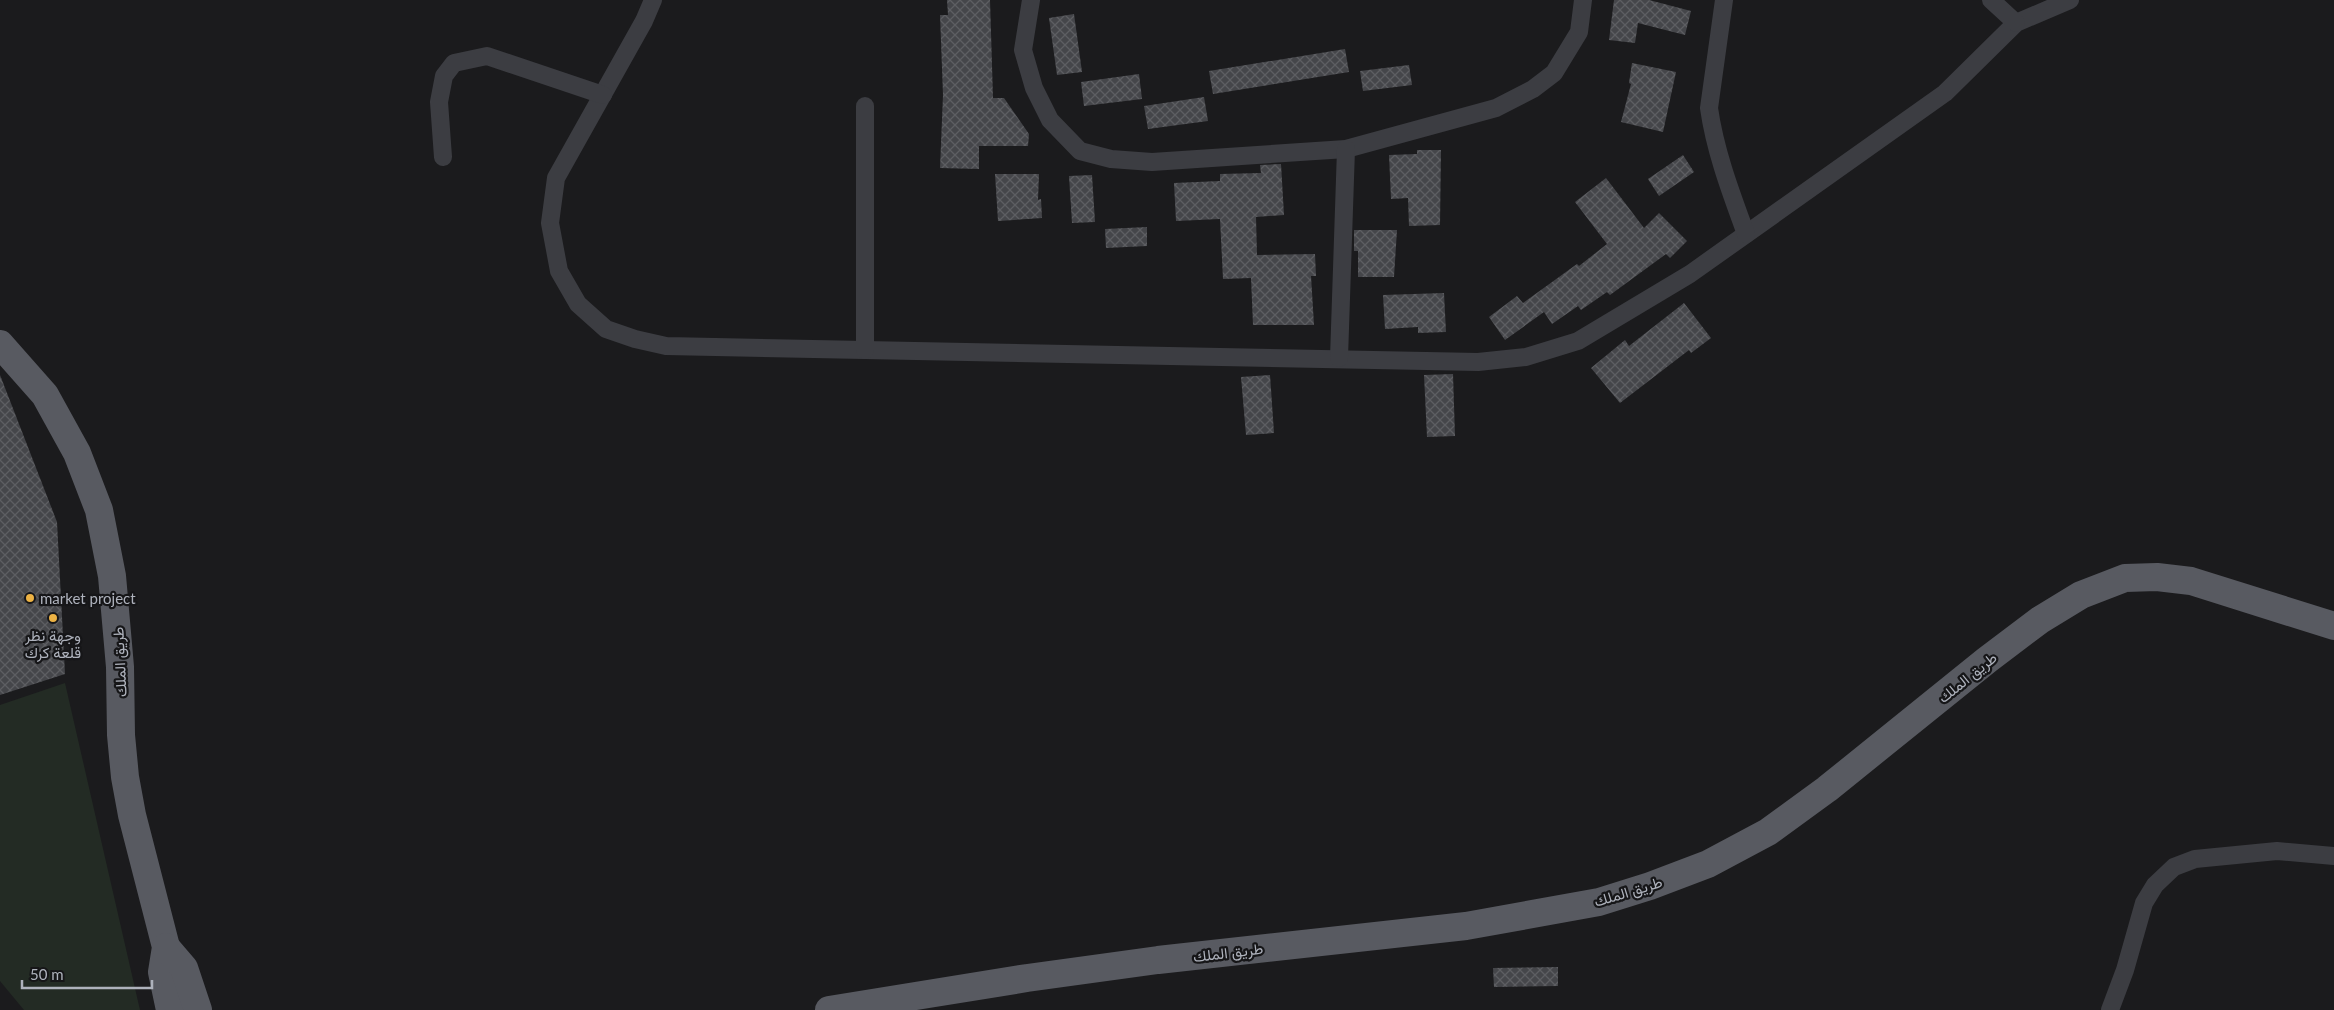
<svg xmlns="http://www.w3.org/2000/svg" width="2334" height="1010" font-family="Lato,Vazirmatn,sans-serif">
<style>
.green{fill:#232b24}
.building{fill:url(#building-cross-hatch)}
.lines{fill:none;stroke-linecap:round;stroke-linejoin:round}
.street{stroke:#3c3d42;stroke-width:18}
.primary{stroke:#585a61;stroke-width:28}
.poi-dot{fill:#ecb244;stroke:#161618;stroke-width:2}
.labels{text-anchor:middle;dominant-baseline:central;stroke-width:4.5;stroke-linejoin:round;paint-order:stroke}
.poi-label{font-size:15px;fill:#aeb2bc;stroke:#161618;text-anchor:start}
.street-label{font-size:15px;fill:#aeb2bc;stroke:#161618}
</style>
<defs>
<pattern id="building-cross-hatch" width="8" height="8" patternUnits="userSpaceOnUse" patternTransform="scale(1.25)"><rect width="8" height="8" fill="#45464a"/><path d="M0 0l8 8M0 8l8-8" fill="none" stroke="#5d5e62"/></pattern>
</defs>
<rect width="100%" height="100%" fill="#1b1b1d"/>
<polygon class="green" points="65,683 140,1010 24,1010 0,981 0,705"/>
<g class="building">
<polygon points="947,0 990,0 993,98 1004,98 1029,134 1028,146 979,146 979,169 940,168 943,95 940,15 948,15"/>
<polygon points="1614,0 1649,0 1691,11 1685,35 1638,23 1635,43 1609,40"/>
<polygon points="1074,14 1082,72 1057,75 1049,18"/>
<polygon points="1345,49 1349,72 1213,94 1209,71"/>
<polygon points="1632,63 1676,72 1663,132 1621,122 1631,84 1629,83"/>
<polygon points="1409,65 1412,85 1363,91 1360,71"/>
<polygon points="1139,74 1142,99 1084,106 1081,82"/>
<polygon points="1204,97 1208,121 1148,129 1144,106"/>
<polygon points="1417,150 1441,150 1440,225 1409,226 1408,198 1391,199 1389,155 1417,154"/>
<polygon points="1683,155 1694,172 1659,196 1648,179"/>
<polygon points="1281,164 1284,215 1256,217 1257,255 1315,254 1316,276 1311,276 1314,325 1253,325 1251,278 1223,279 1220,219 1176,221 1174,183 1220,181 1220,174 1261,173 1260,165"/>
<polygon points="995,174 1039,174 1038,200 1041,199 1042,218 998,221"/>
<polygon points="1092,175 1095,222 1072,223 1069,176"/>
<polygon points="1606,178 1644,228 1659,213 1687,241 1670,258 1666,254 1610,295 1607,292 1581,310 1578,306 1552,324 1544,312 1505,340 1489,317 1517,296 1523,303 1577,264 1579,266 1607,244 1575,202"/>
<polygon points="1147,227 1147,246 1106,248 1105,229"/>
<polygon points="1354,230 1397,230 1394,277 1358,277 1358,251 1354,251"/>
<polygon points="1444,293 1446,332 1418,333 1418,327 1385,329 1383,295"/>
<polygon points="1684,303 1711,338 1691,353 1689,350 1620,403 1591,368 1625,340 1629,346"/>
<polygon points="1453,374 1455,436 1427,437 1424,375"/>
<polygon points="0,375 57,522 65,674 0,695"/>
<polygon points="1270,375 1274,433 1246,435 1241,377"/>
<polygon points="1558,967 1558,986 1494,987 1493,968"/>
</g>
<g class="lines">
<g class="street">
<polyline points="653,0 644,21 556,178 550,223 559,271 578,304 606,329 635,339 666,346 1478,362 1526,357 1578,341 1690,274 1945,93 2016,23 2070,0"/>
<polyline points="1031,0 1023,50 1034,88 1050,120 1080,151 1111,159 1152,162 1346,149 1496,108 1533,89 1554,73 1579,32 1583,0"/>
<path d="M1724,0L1709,108C1715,151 1731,193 1746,234"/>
<polyline points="1991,0 2016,23"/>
<polyline points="443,157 439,102 444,76 454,63 487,56 603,95"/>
<polyline points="865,350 865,106"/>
<polyline points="1339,358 1346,149"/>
<polyline points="2110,1010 2125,970 2144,903 2155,885 2174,867 2195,859 2277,851 2334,856"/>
</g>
<g class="primary">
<polyline points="0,344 45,395 77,453 99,510 112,576 120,667 121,735 125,777 132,815 166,947 162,972 170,1010"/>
<polyline points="166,947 184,968 198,1010"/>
<polyline points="829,1010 1027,978 1158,960 1466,926 1599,902 1650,886 1708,864 1768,832 1827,789 1987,660 2040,620 2081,595 2125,578 2157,577 2191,581 2334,626"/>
</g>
</g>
<g class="poi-dot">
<circle cx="30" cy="598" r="5"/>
<circle cx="53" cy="618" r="5"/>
</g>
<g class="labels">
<g class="poi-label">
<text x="40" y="598">market project</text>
<text x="53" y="635" text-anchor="middle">وجهة نظر<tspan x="53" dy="17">قلعة كرك</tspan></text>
</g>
<g class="street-label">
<text transform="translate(119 662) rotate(-93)">طريق الملك</text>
<text transform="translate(1967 677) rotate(-39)">طريق الملك</text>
<text transform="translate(1628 891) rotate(-17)">طريق الملك</text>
<text transform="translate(1228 952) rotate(-7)">طريق الملك</text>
</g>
</g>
<path d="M22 980v8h130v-8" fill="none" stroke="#aeb2bc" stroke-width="2.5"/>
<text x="30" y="980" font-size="15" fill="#aeb2bc" stroke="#161618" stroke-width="4" paint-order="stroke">50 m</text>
</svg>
